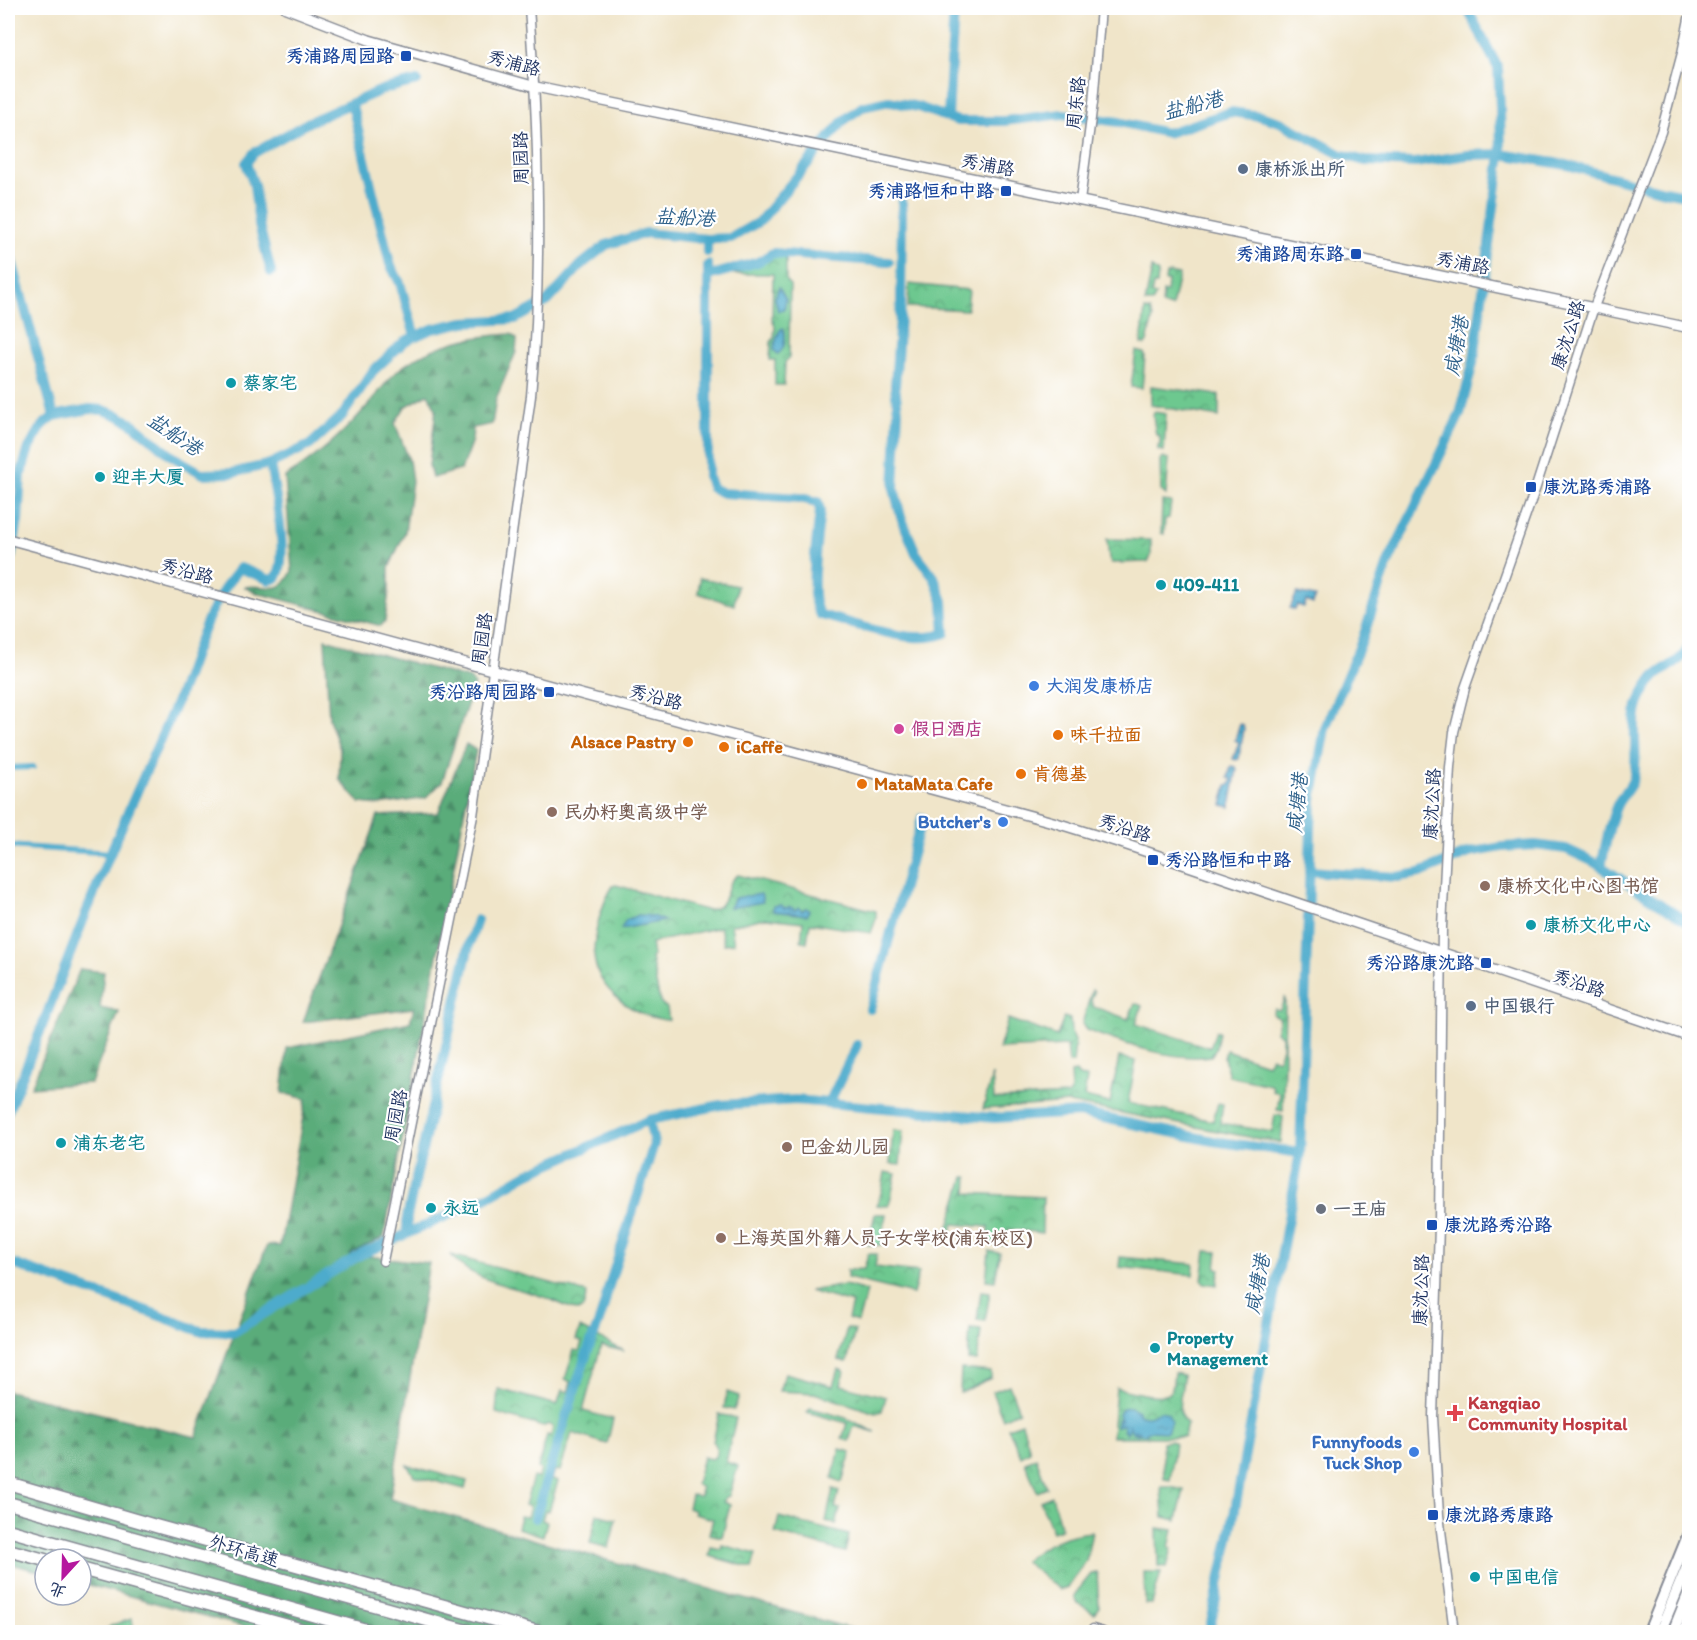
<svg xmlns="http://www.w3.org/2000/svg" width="1697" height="1640" font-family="Itim,'LXGW WenKai TC',sans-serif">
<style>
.green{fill:#6dc88f;stroke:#447c76;stroke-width:1.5}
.forest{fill:url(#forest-firs);stroke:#3a6e6c;stroke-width:1.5}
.park{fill:url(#park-crowns);stroke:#447c76;stroke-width:1.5}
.water{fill:url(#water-ripples);stroke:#346d95;stroke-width:1.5}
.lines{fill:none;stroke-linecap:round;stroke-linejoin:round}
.canal{stroke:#4dabcc;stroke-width:6}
.river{stroke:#4dabcc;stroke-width:10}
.tertiary-casing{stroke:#868a94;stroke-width:11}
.secondary-casing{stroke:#868a94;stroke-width:12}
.primary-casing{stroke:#868a94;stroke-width:14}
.motorway-casing{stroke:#868a94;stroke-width:15}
.tertiary{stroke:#fff;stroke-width:8}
.secondary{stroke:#fff;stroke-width:9}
.primary{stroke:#fff;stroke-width:10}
.motorway{stroke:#fff;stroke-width:12}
.transit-dot{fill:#1a4fb4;stroke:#fff;stroke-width:2}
.service-dot{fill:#5c6f8a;stroke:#fff;stroke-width:2}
.culture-dot{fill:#0f9aa8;stroke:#fff;stroke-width:2}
.shop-dot{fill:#3f7fe0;stroke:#fff;stroke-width:2}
.hotel-dot{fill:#d1479c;stroke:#fff;stroke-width:2}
.food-dot{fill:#e8710a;stroke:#fff;stroke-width:2}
.education-dot{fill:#8d6e63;stroke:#fff;stroke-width:2}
.worship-dot{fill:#6b7280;stroke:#fff;stroke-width:2}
.health-dot{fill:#e0444e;stroke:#fff;stroke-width:2}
.labels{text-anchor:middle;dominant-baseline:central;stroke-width:4.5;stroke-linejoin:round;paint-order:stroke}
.transit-label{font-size:18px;font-weight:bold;fill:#164399;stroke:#fff;text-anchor:end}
.street-label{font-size:18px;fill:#1b2f5e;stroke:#fff}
.service-label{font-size:18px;font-weight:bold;fill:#4e5e75;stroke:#fff;text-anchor:start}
.culture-label{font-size:18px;font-weight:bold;fill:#0d838f;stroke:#fff;text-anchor:start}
.shop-label{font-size:18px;font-weight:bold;fill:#366cbe;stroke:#fff;text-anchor:end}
.hotel-label{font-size:18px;font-weight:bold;fill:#b23c85;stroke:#fff;text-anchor:start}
.food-label{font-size:18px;font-weight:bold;fill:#c56008;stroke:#fff;text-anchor:start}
.education-label{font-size:18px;font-weight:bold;fill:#785e54;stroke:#fff;text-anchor:start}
.worship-label{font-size:18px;font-weight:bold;fill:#5b616d;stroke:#fff;text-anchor:start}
.health-label{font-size:18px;font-weight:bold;fill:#be3a42;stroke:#fff;text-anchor:start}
.water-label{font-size:20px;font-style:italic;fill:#2f618a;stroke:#fff}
</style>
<defs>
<pattern id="forest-firs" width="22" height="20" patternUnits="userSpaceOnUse" patternTransform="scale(1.5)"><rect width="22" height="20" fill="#5aac7a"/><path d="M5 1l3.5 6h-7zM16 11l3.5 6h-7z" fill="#4a8c67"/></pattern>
<pattern id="park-crowns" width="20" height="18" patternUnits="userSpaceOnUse" patternTransform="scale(1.5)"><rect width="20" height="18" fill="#6dc88f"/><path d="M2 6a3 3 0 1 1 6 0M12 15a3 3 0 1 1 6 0" fill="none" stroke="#59a378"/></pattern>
<pattern id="water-ripples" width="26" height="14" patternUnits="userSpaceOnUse" patternTransform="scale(1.5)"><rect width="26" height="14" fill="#4dabcc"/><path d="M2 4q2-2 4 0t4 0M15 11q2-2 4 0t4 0" fill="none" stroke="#3f8ca9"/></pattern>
</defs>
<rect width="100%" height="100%" fill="#fff"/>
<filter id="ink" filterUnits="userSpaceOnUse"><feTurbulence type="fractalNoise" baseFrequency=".0167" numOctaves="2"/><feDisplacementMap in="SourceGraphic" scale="12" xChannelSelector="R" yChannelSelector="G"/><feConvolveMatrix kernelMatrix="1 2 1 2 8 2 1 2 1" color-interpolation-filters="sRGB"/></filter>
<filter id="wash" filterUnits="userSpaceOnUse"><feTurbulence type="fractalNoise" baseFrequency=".008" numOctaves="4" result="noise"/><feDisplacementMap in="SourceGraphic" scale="24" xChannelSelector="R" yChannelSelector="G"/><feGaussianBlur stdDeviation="1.35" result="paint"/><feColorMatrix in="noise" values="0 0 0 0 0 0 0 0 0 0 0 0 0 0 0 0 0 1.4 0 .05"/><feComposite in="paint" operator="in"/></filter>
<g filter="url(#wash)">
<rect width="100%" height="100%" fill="#f0e5c9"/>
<polygon class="green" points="132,1619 134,1632 103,1632 112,1625"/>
<g class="forest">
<path d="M511,334L517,339L516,352L496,399L492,424L473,428L472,440L461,470L432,478L429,465L436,409L428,394L405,407L395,423L409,460L412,481L405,532L389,568V591L385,621L381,626L254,592L245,587C267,583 280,598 292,571L285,477C318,457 343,434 368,405C379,393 389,376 402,367C435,343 471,336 511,334Z"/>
<polygon points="325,639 470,679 474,684 442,782 426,798 379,805 360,803 339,779 340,749 329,719"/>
<polygon points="466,744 476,750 384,1237 350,1254 429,1263 390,1499 863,1632 264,1632 81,1583 81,1559 45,1559 45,1573 8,1563 8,1391 196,1437 267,1245 280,1246 306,1099 282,1093 287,1048 410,1022 414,1008 303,1022 378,816 438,813"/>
<polygon points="80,969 104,972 100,1008 119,1012 91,1083 31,1087"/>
</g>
<g class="park">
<polygon points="775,256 786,258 786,281 790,285 789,358 785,362 784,385 775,385 775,360 770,360 771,342 774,338 775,326 772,318 773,274 733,274 763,263"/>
<polygon points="1152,268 1158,273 1157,285 1153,285 1151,294 1156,295 1152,303 1145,303"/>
<polygon points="1169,273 1179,275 1172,307 1162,305 1163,292 1167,292 1168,281 1165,281 1166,274"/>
<polygon points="909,284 969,290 967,310 908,307"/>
<polygon points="1145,310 1150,311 1153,318 1147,342 1145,345 1141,344"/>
<polygon points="1136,351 1144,353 1145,356 1142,388 1131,387"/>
<polygon points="1151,386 1219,395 1219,417 1151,405"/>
<polygon points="1154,412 1166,414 1164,451 1158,450 1158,446 1160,445 1160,436 1156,435 1153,416"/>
<polygon points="1162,458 1169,459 1166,495 1161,491 1160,460"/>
<polygon points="1162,501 1171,502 1169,518 1165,519 1164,534 1161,533"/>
<polygon points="1107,539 1151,540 1151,556 1148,562 1112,563 1109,559"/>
<polygon points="700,578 737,586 734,605 698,593"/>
<path d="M738,875L876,911V919L871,933L810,923L807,942L801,941L803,922L766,918L731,925L734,943L724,944L720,927L651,943L653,956L651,958L660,1002L667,1008L669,1020C637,1019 595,990 594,954C594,932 601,905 613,886L616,885L705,910C732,909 721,886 738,875Z"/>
<path d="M1092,990L1094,992L1091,1001L1094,1007L1128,1019L1135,1003L1142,1006L1136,1024L1208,1047L1211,1045L1216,1031L1219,1032L1216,1048L1211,1056C1174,1062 1121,1043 1086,1030L1082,1024Z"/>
<polygon points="1285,997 1283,1111 1277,1110 1280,1093 1272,1091 1273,1087 1270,1085 1229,1076 1224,1058 1226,1050 1267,1064 1271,1056 1278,1059 1282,1048 1282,1035 1276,1032 1280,1018 1272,1014 1274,1009 1280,1010"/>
<polygon points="1064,1017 1070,1019 1071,1032 1075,1041 1073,1063 1069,1063 1067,1046 999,1049 1008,1019 1057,1036"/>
<polygon points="1119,1057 1136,1061 1128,1103 1213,1121 1218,1103 1223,1104 1220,1123 1272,1132 1275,1115 1283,1116 1281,1143 1069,1103 983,1109 992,1075 994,1099 1068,1095 1071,1090 1070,1073 1076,1072 1079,1076 1087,1078 1084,1097 1110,1103"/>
<polygon points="893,1130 903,1131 900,1165 890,1164"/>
<polygon points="885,1172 896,1174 889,1206 877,1205 882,1190"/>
<polygon points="964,1177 968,1177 967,1193 1043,1197 1042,1233 1008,1229 1004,1245 988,1244 989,1227 954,1224 949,1236 946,1236"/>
<polygon points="875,1214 886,1214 881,1245 868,1245"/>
<polygon points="989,1251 1000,1253 995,1281 986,1280"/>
<polygon points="1206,1251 1218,1252 1216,1268 1220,1269 1217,1285 1204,1283 1202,1280"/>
<polygon points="868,1254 877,1254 875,1267 919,1272 913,1294 847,1278 847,1270 864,1269"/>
<path d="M451,1255L587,1293L583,1308L578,1311C567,1307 555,1301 544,1297C513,1286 472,1282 451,1255Z"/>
<polygon points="1120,1257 1194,1264 1193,1275 1119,1267"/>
<polygon points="845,1285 867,1291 858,1322 848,1319 852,1303 809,1291"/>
<polygon points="981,1291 990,1292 985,1321 977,1320"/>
<polygon points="580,1328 624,1351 601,1346 583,1411 613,1419 607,1444 572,1433 560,1471 555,1470 552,1479 558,1481 549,1511 545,1510 542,1520 547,1522 543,1536 517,1528 520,1516 527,1517 530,1507 525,1505 533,1477 538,1478 541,1470 538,1468 547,1435 551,1436 553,1427 548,1424 543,1427 496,1413 498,1389 557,1405 562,1390 568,1392 571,1382 565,1379 574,1350 579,1351 582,1342 576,1340"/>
<polygon points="847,1328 855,1330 847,1362 838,1360"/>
<polygon points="970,1329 981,1330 977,1361 968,1360"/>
<polygon points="838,1369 844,1371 841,1385 886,1397 882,1411 876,1413 814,1393 779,1391 785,1373 833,1386"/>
<polygon points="961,1369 991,1372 991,1378 960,1393"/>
<path d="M1174,1373L1183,1375C1184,1390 1172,1412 1187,1423L1184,1437H1112L1116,1388C1127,1390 1162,1401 1170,1392C1174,1388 1173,1378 1174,1373Z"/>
<polygon points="1009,1385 1019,1411 1003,1419 992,1392"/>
<polygon points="727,1392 739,1396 734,1410 724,1408"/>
<polygon points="811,1408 846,1418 875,1432 854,1426 849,1441 842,1439 847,1423 807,1412"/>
<polygon points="719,1414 736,1418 726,1462 738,1466 729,1496 726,1497 723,1502 730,1505 722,1537 709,1534 713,1519 694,1514 695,1511 688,1508 691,1495 700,1496 701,1488 696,1484 703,1457 711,1459 715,1457 717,1450 713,1442"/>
<polygon points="1022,1423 1030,1451 1021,1456 1008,1428"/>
<polygon points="1170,1441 1175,1443 1170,1480 1164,1479 1162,1442"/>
<polygon points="840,1449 851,1452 842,1482 832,1479"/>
<polygon points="1036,1458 1047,1488 1037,1492 1025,1462"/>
<polygon points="407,1465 467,1481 465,1489 415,1476"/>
<polygon points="1161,1487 1170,1487 1184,1490 1177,1520 1163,1517"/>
<polygon points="833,1489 839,1491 835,1508 840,1509 836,1524 826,1521"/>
<polygon points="1052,1496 1061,1529 1053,1532 1040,1501"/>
<polygon points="597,1514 616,1519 609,1548 590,1543"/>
<polygon points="779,1517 849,1535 845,1552 775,1533"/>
<polygon points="1157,1528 1173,1530 1169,1547 1172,1548 1167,1567 1158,1566"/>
<path d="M1092,1532L1086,1561L1067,1588L1060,1590L1024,1561C1045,1544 1065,1534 1092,1532Z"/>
<polygon points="722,1545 756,1554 752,1568 709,1556 711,1547 721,1549"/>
<polygon points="1144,1572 1161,1572 1152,1604 1145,1604"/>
<polygon points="1097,1573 1099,1607 1094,1613 1078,1603 1074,1598 1075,1594 1091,1574"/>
</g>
<g class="water">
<polygon points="779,287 786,299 784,309 778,311 775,298"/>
<path d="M783,328C786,336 786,348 778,354L774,350L775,343L780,330Z"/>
<polygon points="1297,593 1315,597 1313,604 1306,601 1304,607 1297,605 1295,610 1290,608"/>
<polygon points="1240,724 1243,725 1244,729 1239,759 1236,760 1233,759 1239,742 1235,740"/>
<polygon points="1231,766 1236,767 1237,769 1230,807 1222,805 1227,785 1230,785 1232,779 1228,778"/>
<polygon points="761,894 763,902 730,908 735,898"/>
<polygon points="781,905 785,908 791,907 795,910 799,907 802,911 806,908 809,910 807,915 773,911 773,906"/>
<polygon points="638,915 652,916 664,921 621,929 626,920"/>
<path d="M1130,1407L1138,1411V1414C1147,1418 1151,1416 1160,1411L1168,1413L1171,1421L1167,1432L1148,1431L1146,1434H1140L1139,1431L1137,1435L1135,1430L1133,1434L1129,1425L1128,1433L1126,1434L1125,1431H1123L1124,1429L1122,1425L1116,1426L1118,1419L1121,1420L1119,1414L1123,1408Z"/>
</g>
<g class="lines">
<g class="canal">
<polyline points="8,768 33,767"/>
<polyline points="8,846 111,853"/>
</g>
<g class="river">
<polyline points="352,105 390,264 400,283 415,336"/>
<polyline points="948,117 954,8"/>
<polyline points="707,239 707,252"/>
<polyline points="8,246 54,416"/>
<path d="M708,265V477L712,488L723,493L800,498L818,502L820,511C818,532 806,603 821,615C853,623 915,647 945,633L943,601L934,577L916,553L901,517L894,488L898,411L895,386L901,303L902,203"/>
<polyline points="271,272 259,225 254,185 246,163 254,153 309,122 384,89 417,81"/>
<polyline points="708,276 758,262 773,253 889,262"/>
<polyline points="8,561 11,558 18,521 21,474 29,448 43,425 54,416 90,409 103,410 119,416 133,424 172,456 203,474 232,473 270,464 310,445 342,416 373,371 405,341 432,329 464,322 515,319 548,301 581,265 606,245 646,233 707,239 731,238 760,221 843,121 862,107 889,101 918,107 958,121 1004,121 1063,114 1119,122 1167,133 1231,112 1260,116 1280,122 1340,154 1365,161 1415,163 1467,155 1501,154 1567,165 1664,191 1690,196"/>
<path d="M1601,866C1605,849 1610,818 1618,803C1623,794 1632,787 1634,776C1639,750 1629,722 1641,698C1645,689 1652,678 1661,672C1673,663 1684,660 1690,644"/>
<polyline points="1309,871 1397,877 1420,873 1469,853 1502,847 1535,845 1566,849 1594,862 1690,923"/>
<polyline points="870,1009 922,818"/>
<polyline points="829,1103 857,1045"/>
<path d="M8,1111C39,1038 65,964 95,891C120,827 149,766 176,703C196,655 205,608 240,568L270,580L276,578C290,560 274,488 270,464"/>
<polyline points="407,1232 407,1217 469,945 477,920"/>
<polyline points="8,1262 147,1311 200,1331 234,1332 360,1255 482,1200 527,1174 649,1120 721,1105 795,1100 994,1118 1080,1113 1213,1141 1300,1153"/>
<path d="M535,1518C551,1465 567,1414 584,1362C591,1339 604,1316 607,1292L654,1144L649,1120"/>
<polyline points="1209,1632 1234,1515 1300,1153 1312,800 1325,728 1361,643 1388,563 1460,414 1474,359 1501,154 1500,108 1498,68 1467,8"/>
</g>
</g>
</g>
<g filter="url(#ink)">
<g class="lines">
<defs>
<g id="tertiary">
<polyline points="1080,201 1093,103 1101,8"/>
<path d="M383,1261L473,816L531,396C543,267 539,137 529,8"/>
<polyline points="1093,1629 1103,1632"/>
<polyline points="1454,1632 1439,1515 1433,1417 1439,1226 1442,927 1450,767 1454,732 1465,688 1535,490 1594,307 1661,132 1682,53 1690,14"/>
</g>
<g id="secondary">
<polyline points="286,8 369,40 536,87 1690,328"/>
<polyline points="8,539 1053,822 1121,843 1690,1037"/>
</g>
<g id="primary">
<polyline points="1649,1632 1690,1531"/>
<polyline points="1660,1632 1690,1560"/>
<polyline points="1673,1632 1690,1590"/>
<polyline points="1684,1632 1690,1617"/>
</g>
<g id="motorway">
<polyline points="8,1483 159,1527 538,1632"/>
<polyline points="8,1503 470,1632"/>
<polyline points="8,1530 373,1632"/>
<polyline points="8,1550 45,1560"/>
<polyline points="81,1569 310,1632"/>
</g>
</defs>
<use href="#tertiary" class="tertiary-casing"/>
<use href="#secondary" class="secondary-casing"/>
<use href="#primary" class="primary-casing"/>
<use href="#motorway" class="motorway-casing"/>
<use href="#tertiary" class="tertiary"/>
<use href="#secondary" class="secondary"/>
<use href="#primary" class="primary"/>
<use href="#motorway" class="motorway"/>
</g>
</g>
<g class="transit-dot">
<rect x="400" y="50" width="12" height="12" rx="3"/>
<rect x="1000" y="185" width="12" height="12" rx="3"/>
<rect x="1350" y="248" width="12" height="12" rx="3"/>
<rect x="1525" y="481" width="12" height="12" rx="3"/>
<rect x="543" y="686" width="12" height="12" rx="3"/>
<rect x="1147" y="854" width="12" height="12" rx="3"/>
<rect x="1480" y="957" width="12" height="12" rx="3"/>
<rect x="1426" y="1219" width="12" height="12" rx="3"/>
<rect x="1427" y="1509" width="12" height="12" rx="3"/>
</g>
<g class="service-dot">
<circle cx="1243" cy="169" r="6"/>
<circle cx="1471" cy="1006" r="6"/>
</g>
<g class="culture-dot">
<circle cx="231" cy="383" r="6"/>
<circle cx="100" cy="477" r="6"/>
<circle cx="1161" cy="585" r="6"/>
<circle cx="1531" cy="925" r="6"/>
<circle cx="61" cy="1143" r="6"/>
<circle cx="431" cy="1208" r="6"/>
<circle cx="1155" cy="1348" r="6"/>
<circle cx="1475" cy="1577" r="6"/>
</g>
<g class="shop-dot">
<circle cx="1034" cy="686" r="6"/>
<circle cx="1003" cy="822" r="6"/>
<circle cx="1414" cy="1452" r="6"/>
</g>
<circle class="hotel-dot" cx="899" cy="729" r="6"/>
<g class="food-dot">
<circle cx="1058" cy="735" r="6"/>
<circle cx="688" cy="742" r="6"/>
<circle cx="724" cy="747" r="6"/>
<circle cx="1021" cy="774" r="6"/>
<circle cx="862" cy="784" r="6"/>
</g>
<g class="education-dot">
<circle cx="552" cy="812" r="6"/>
<circle cx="1485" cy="886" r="6"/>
<circle cx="787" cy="1147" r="6"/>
<circle cx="721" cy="1238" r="6"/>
</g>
<circle class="worship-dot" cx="1321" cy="1209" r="6"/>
<path class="health-dot" d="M1452 1404h6v6h6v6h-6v6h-6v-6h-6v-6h6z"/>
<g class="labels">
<g class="transit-label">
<text x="394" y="56">秀浦路周园路</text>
<text x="994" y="191">秀浦路恒和中路</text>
<text x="1344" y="254">秀浦路周东路</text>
<text x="1543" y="487" text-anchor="start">康沈路秀浦路</text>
<text x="537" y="692">秀沿路周园路</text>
<text x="1165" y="860" text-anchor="start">秀沿路恒和中路</text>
<text x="1474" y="963">秀沿路康沈路</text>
<text x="1444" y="1225" text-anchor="start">康沈路秀沿路</text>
<text x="1445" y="1515" text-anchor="start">康沈路秀康路</text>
</g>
<g class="street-label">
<text transform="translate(514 63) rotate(15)">秀浦路</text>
<text transform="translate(1076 103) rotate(-84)">周东路</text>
<text transform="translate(521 158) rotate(-91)">周园路</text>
<text transform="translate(988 165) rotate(11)">秀浦路</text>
<text transform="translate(1463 263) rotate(11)">秀浦路</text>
<text transform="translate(1568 335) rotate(-72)">康沈公路</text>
<text transform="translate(187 571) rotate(15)">秀沿路</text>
<text transform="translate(482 639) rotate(-82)">周园路</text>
<text transform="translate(656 697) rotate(15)">秀沿路</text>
<text transform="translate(1432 804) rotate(-87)">康沈公路</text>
<text transform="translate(1125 828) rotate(18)">秀沿路</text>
<text transform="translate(1579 983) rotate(19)">秀沿路</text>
<text transform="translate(396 1116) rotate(-79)">周园路</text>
<text transform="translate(1421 1290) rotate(-88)">康沈公路</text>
<text transform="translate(244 1551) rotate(16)">外环高速</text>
</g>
<g class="service-label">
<text x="1255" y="169">康桥派出所</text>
<text x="1483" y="1006">中国银行</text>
</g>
<g class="culture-label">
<text x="243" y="383">蔡家宅</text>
<text x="112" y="477">迎丰大厦</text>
<text x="1173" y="585">409-411</text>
<text x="1543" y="925">康桥文化中心</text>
<text x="73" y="1143">浦东老宅</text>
<text x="443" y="1208">永远</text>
<text x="1167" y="1338">Property<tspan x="1167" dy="21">Management</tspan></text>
<text x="1487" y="1577">中国电信</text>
</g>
<g class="shop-label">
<text x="1046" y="686" text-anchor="start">大润发康桥店</text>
<text x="991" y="822">Butcher's</text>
<text x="1402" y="1442">Funnyfoods<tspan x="1402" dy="21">Tuck Shop</tspan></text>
</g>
<g class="hotel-label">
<text x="911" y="729">假日酒店</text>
</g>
<g class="food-label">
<text x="1070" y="735">味千拉面</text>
<text x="676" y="742" text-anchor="end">Alsace Pastry</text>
<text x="736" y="747">iCaffe</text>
<text x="1033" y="774">肯德基</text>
<text x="874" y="784">MataMata Cafe</text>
</g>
<g class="education-label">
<text x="564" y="812">民办籽奥高级中学</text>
<text x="1497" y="886">康桥文化中心图书馆</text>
<text x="799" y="1147">巴金幼儿园</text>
<text x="733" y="1238">上海英国外籍人员子女学校(浦东校区)</text>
</g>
<g class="worship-label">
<text x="1333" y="1209">一王庙</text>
</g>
<g class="health-label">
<text x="1468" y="1403">Kangqiao<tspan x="1468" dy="21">Community Hospital</tspan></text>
</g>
<g class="water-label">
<text transform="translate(1193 105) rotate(-14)">盐船港</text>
<text transform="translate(685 217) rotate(3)">盐船港</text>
<text transform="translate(1456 346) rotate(-80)">咸塘港</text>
<text transform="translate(175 434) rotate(34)">盐船港</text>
<text transform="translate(1297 803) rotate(-84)">咸塘港</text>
<text transform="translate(1257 1284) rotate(-79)">咸塘港</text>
</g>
</g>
<rect width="1697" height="1640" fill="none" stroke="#fff" stroke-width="30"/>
<g transform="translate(63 1577) rotate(202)"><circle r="28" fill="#ffffff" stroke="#a4acbf" stroke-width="1.5"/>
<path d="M0-4.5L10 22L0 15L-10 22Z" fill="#b5179e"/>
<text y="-9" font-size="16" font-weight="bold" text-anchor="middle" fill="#1b2f5e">北</text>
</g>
</svg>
